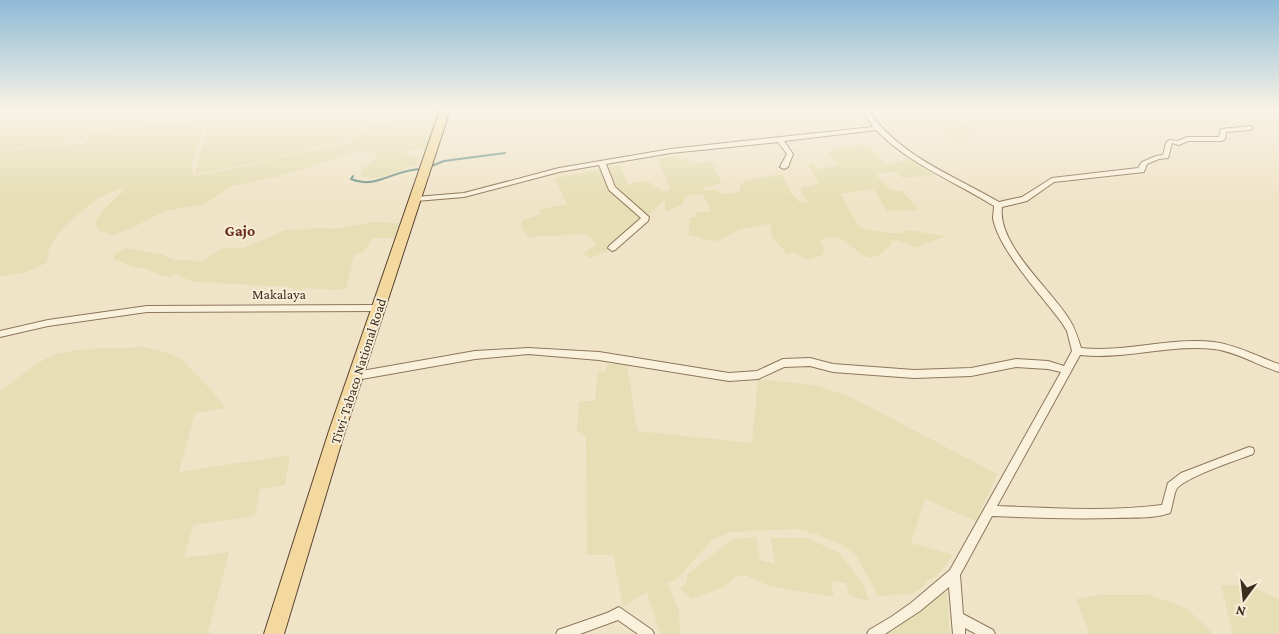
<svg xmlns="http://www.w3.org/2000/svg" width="1279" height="634" font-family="'Crimson Pro',serif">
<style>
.farmland{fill:#e6deb5}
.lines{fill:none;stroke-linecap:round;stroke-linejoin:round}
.stream{stroke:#6f938a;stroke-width:2}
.street-casing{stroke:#8d765c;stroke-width:2}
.primary-casing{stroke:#5b4430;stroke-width:2}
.street{fill:#faf1dc;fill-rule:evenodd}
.primary{fill:#f3d9a0;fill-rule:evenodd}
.labels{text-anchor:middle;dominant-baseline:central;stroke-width:4;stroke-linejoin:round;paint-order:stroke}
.street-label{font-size:14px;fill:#3d2e20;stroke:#f7eed8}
.quarter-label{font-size:16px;font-weight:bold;fill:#6b2e1e;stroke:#f7eed8}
</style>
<rect width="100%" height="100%" fill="#f0e4c8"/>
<g class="farmland">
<polygon points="0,110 397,110 357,119 357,129 349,141 267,158 262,162 195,174 209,118 96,128 89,131 82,141 0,149"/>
<polygon points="419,110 439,110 426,148 411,150 405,153 419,159 418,164 380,178 366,178 361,176 361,171 378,156 373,152 363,150 277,177 232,186 205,204 165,211 130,229 112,235 98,230 95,222 103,210 123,191 120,189 98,198 69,222 57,235 49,249 46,263 27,272 0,277 0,150 84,143 90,132 97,129 206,119 191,167 194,176 263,163 268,159 349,143 360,129"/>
<polygon points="590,110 647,110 610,121 591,121"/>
<polygon points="920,110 986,110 986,111 969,113 966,115 964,121 968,127 971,136 964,139 949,138 939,126 895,124 891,121 890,113 893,111"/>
<polygon points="864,145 870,147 887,166 908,159 934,175 903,178 895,172 881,173 876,175 891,190 897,191 901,190 919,210 887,211 874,189 840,194 860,228 887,233 900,233 908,230 945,236 916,248 897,240 892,241 891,245 879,255 870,258 864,256 843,240 836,237 827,238 821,240 824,249 823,255 807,260 794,253 787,254 772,237 771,225 767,224 739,230 717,241 706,240 689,235 690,218 696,217 696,213 711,211 703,194 685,196 683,204 665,212 665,200 608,251 590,258 583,254 595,245 595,242 585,234 529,237 525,233 521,224 523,220 540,215 539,210 567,204 554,178 620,165 628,185 645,180 665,192 670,189 658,159 679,155 680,160 687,158 691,163 711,161 722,183 704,188 705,191 714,189 723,194 733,193 740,191 740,185 746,180 782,174 792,194 799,202 806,203 808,202 802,193 801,188 819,183 809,165 814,164 819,169 838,165 829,153 831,150"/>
<polygon points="372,222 399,223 395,238 373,238 363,252 354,255 346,289 334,290 307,288 297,291 291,287 195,282 183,278 178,273 170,277 162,276 145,268 135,268 114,259 114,254 126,248 162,254 173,260 202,261 223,248 245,248 285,230 321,228 338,229"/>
<polygon points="143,347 164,352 180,358 213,392 226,408 195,413 179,472 290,455 285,485 260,489 255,516 193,525 184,558 229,552 208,632 212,634 0,634 0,391 35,365 52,355 83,349"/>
<polygon points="607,364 627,364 637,431 752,443 758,379 813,385 847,395 997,474 976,521 925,499 911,543 953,555 937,576 927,581 921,588 912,594 878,596 856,555 842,545 816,534 796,529 731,532 713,539 677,579 667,583 679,610 680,634 660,634 647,592 623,606 613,555 587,555 586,438 577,430 579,401 595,401 598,371 606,372"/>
<polygon points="756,537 760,560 775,564 771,538 806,538 838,552 863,583 869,601 849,596 846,583 831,581 834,597 771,587 745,575 737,576 724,587 692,599 680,589 686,583 688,574 732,539"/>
<polygon points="1247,584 1279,599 1279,634 1233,634 1221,586"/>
<polygon points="947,591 950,634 887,634 900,626 902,623"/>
<polygon points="1100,595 1150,595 1186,608 1214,634 1090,634 1076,599"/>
</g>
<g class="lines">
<g class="stream">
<polyline points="429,167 444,161 505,153"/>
<path d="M353,176L351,179C375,190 395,169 421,169"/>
</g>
<defs>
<g id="street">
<path d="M862,110H868C899,156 953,175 999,202L1022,197L1052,178L1138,168L1142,162L1156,156L1163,155L1166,143L1169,140L1178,141L1187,137H1219L1221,129L1250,126L1253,128L1250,130L1226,132L1225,139L1222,141H1188L1179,145L1172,143L1168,158L1159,159L1147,164L1144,172L1054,182L1027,201L1002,207C997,245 1050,288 1069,319C1075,328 1078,338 1081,348C1125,353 1169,337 1214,342C1237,345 1258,357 1279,364V372C1257,365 1237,352 1214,349C1169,344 1125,360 1080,355L997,506C1052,508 1108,512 1162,505L1168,483L1181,473L1249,447L1253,448L1254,451L1253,454C1238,460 1182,478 1176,490C1173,497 1173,505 1170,513C1153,519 1133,517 1116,518C1074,519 1033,518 992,516L960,575L963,614L993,630L995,634H976L965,628V634H953L949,587L920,611L888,632L885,634H867L869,630L891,617L911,603L950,570L1061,372L1048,369L1016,367L971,376L914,378L833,372L810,366L784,367L758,379L729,381L599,360L528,354L475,359L356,380L353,379L351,376L353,373L356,372L475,351L528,348L599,352L729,373L757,371L783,359L810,358L833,364L914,370L971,368L1016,359L1048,361L1064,366L1072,351L1067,331L1062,323C1043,297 998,249 993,218C993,214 994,210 994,206C954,181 909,164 876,130L784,141L793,154L788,167L784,169L780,167L787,154L778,142L671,153L606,164L615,187L649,217L648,221L615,250L612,251L608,248L609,246L641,218L609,190L599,165L559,172L464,197L416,201L412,199L416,197L464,193L559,168L671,149L873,127Z"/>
<polygon points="379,305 383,308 379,311 147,312 48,326 0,337 0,331 48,320 147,306"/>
<polygon points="619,607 652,630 654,634 638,634 618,620 580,634 556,634 558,630 607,613"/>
</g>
<polygon id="primary" points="440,110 450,110 345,431 284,634 264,634 329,431"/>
</defs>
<use href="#street" class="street-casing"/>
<use href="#primary" class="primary-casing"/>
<use href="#street" class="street"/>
<use href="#primary" class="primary"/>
</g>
<linearGradient id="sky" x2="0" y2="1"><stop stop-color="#8fbad6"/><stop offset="0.55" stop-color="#f8f3e6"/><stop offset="1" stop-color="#f8f3e6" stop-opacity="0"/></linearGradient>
<rect width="1279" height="199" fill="url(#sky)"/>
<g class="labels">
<g class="street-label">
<text x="279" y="294">Makalaya</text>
<text transform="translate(358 371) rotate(-72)">Tiwi-Tabaco National Road</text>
</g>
<g class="quarter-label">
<text x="240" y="230">Gajo</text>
</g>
</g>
<g transform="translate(1244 599) rotate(195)" stroke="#f7eed8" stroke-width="4" paint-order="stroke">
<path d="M0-4L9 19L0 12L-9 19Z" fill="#3d2e20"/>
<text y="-8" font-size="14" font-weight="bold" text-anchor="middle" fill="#3d2e20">N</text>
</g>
</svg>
